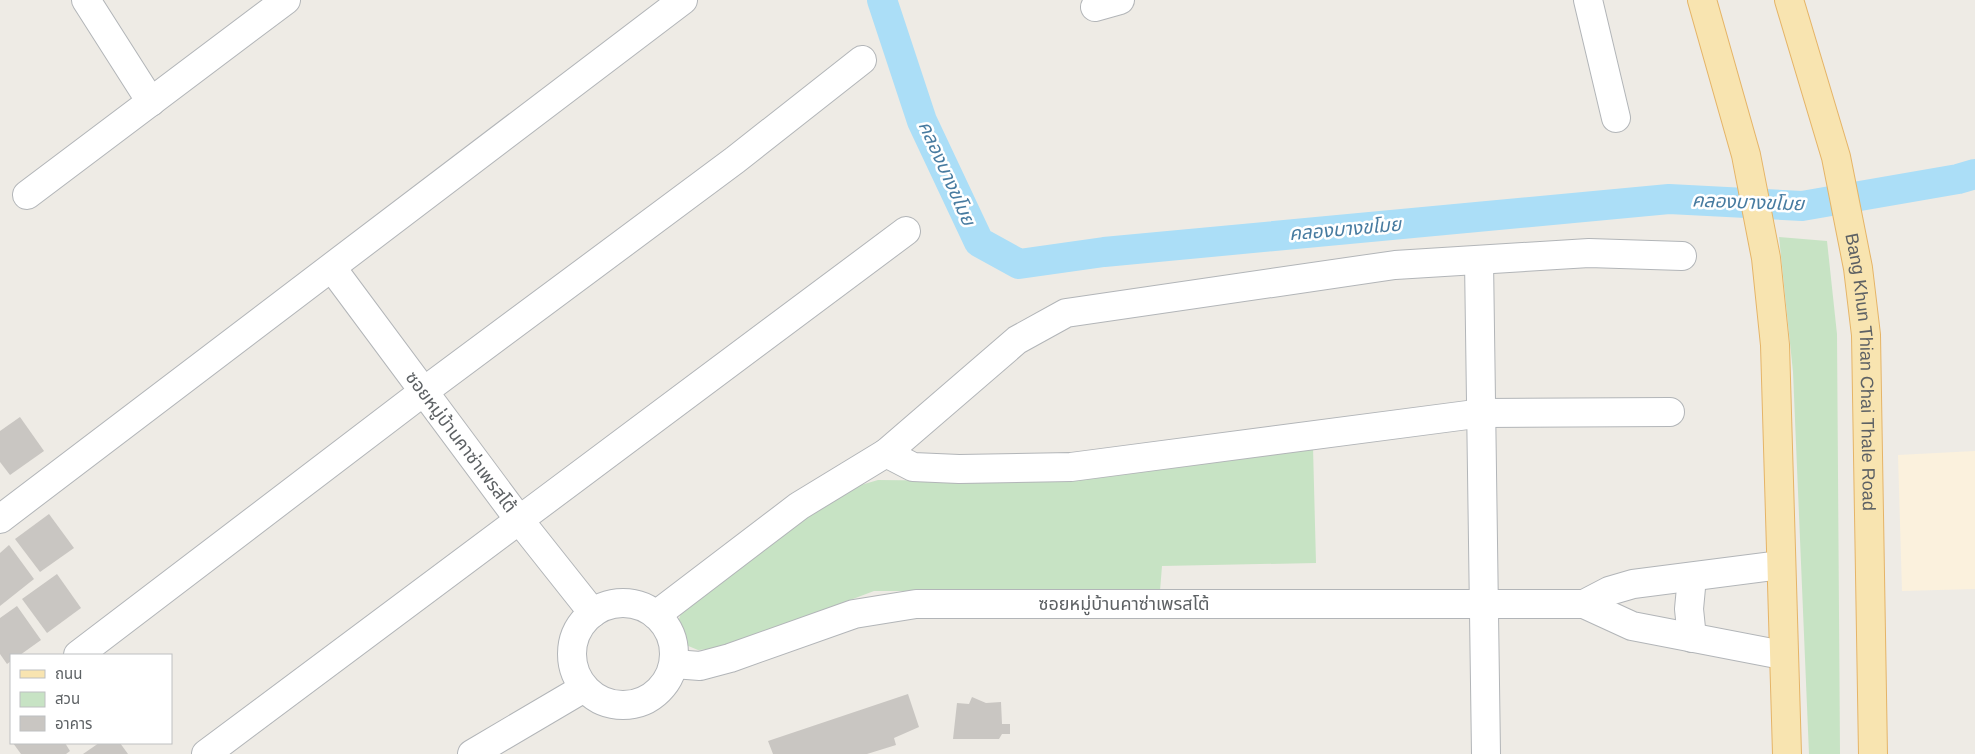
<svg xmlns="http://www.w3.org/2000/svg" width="1975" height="754" font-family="Arial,'Noto Sans Thai',sans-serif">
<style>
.commercial{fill:#fbf1dd}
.green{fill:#c7e3c4}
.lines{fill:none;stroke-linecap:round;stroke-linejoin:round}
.canal{stroke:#abdef7;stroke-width:30}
.building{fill:#c9c6c2}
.minor-casing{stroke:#b2b5b8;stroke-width:30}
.major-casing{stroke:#e5b467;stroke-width:30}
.minor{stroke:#fff;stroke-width:28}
.major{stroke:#f8e4b0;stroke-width:28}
.labels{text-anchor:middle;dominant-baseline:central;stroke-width:5;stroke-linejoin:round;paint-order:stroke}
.street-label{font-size:18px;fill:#5d6164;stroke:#fff}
.water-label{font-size:19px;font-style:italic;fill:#477ba0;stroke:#fff}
</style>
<rect width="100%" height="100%" fill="#eeebe5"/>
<polygon class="commercial" points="1975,451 1975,589 1902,591 1898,455"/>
<g class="green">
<polygon points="1779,237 1827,241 1837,334 1840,754 1809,754 1793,372"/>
<path d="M1313,447L1316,563L1162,566L1160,591H874L723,648L698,650L686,645C677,625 675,619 689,601L844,490L878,480L973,481Z"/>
</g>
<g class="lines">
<polyline class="canal" points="882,0 922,121 979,242 1019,264 1104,252 1669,199 1802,206 1958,179 1975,174"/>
</g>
<g class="building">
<polygon points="20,417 44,451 10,475 0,462 0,431"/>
<polygon points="49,514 74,548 40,572 15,539"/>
<polygon points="9,545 34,579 0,606 0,553"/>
<polygon points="57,574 81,608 47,633 22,599"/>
<polygon points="17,606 41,640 20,655 11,655 11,661 7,664 0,654 0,618"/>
<polygon points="908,694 919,727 894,738 896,745 867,754 773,754 768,741"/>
<polygon points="972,697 986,703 1001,702 1002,724 1010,724 1010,734 1002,734 999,739 953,739 957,703 969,704"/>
<polygon points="13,743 65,743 70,751 66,754 21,754"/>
<polygon points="99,743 120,743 128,754 83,754"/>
</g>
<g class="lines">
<defs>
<g id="minor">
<polyline points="86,0 151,102"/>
<polyline points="1588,0 1616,118"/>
<polyline points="1095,7 1120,0"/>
<polyline points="27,195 286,0"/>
<polyline points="1479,260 1486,754"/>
<polyline points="332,268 520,521 593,613"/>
<polyline points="886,453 913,467 959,469 1071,467 1483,413 1670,412"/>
<polyline points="0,519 683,0"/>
<circle cx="623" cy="654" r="51"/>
<polyline points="1584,604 1609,591 1633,584 1781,565"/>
<polyline points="656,615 799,506 886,453 1017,340 1066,313 1395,265 1589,253 1682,256"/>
<polyline points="1692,638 1689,609 1692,577"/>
<polyline points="78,655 423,392 735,160 862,60"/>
<polyline points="674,664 700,666 730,658 854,614 916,604 1584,604 1632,626 1782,655"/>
<polyline points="206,754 906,231"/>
<polyline points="472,754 584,688"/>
</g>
<g id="major">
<polyline points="1702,0 1746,155 1766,258 1775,345 1787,754"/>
<path id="s1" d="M1789,0L1836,157L1858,268L1866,335L1873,754"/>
</g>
</defs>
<use href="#minor" class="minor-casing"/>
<use href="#major" class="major-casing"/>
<use href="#minor" class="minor"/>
<use href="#major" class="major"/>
</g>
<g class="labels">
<g class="street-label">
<text stroke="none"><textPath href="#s1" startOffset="381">Bang Khun Thian Chai Thale Road</textPath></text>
<text transform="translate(461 442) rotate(53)">ซอยหมู่บ้านคาซ่าเพรสโต้</text>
<text x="1124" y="604">ซอยหมู่บ้านคาซ่าเพรสโต้</text>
</g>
<g class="water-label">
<text transform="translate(947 173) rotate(66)">คลองบางขโมย</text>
<text transform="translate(1748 202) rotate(2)">คลองบางขโมย</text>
<text transform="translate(1345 229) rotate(-5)">คลองบางขโมย</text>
</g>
</g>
<rect x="10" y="654" width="162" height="90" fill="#ffffff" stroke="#bec0c1"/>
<rect x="20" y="670" width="25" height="8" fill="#f8e4b0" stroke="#bec0c1"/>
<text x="55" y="679" font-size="15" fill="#5d6164">ถนน</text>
<rect x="20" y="692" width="25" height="15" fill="#c7e3c4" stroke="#bec0c1"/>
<text x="55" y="704" font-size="15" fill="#5d6164">สวน</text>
<rect x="20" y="716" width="25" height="15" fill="#c9c6c2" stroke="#bec0c1"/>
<text x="55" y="729" font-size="15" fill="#5d6164">อาคาร</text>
</svg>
